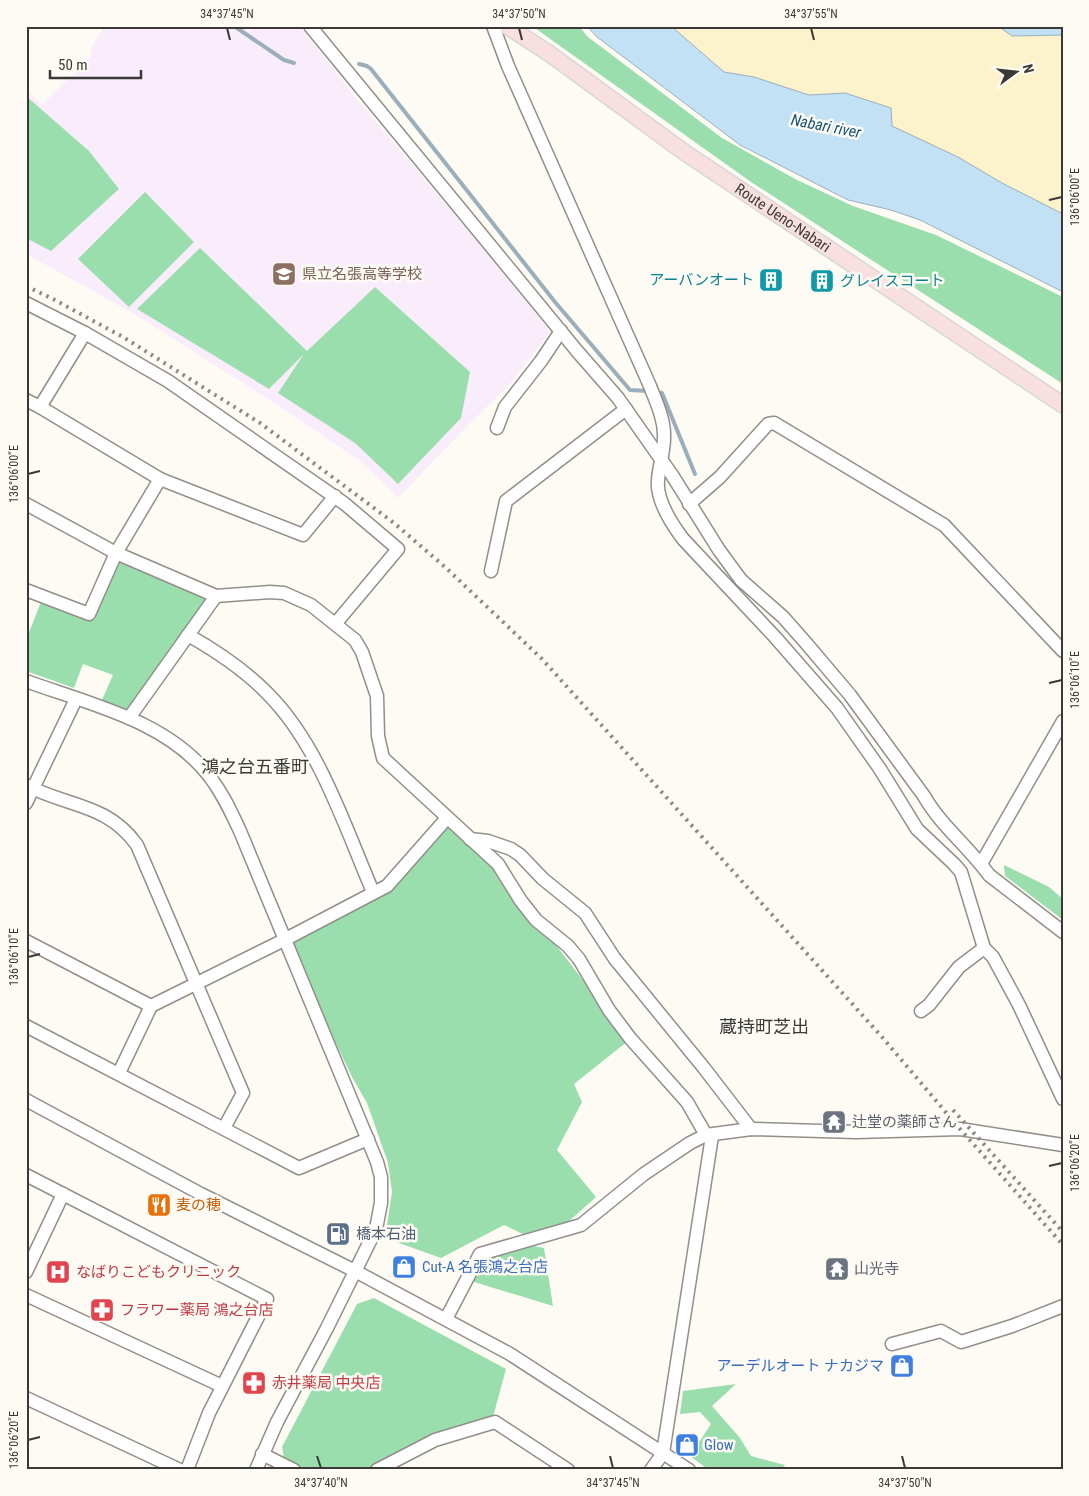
<svg xmlns="http://www.w3.org/2000/svg" width="1089" height="1496" font-family="'Roboto Condensed','Noto Sans JP',sans-serif">
<style>
.education{fill:#f9edfc}
.green{fill:#9bdead}
.sand{fill:#fcf2cc}
.water{fill:#c3e1f4;stroke:#9aafbb}
.lines{fill:none;stroke-linecap:round;stroke-linejoin:round}
.stream{stroke:#9aafbb;stroke-width:4}
.minor-casing{stroke:#928f8a;stroke-width:15}
.major-casing{stroke:#d8d7d7;stroke-width:18}
.minor{stroke:#fff;stroke-width:12}
.major{stroke:#f8e0e0;stroke-width:15}
.rail{stroke:#8b8a86;stroke-width:4;stroke-dasharray:2.5 5;stroke-linecap:butt}
.ticks{fill:none;stroke:#3a3937;stroke-width:2}
.labels{text-anchor:middle;dominant-baseline:central;stroke-width:5;stroke-linejoin:round;paint-order:stroke}
.street-label{font-size:15px;fill:#3a3937;stroke:#fefbf5}
.education-label{font-size:15px;fill:#785e54;stroke:#fefbf5;text-anchor:start}
.culture-label{font-size:15px;fill:#0d838f;stroke:#fefbf5;text-anchor:end}
.worship-label{font-size:15px;fill:#5b616d;stroke:#fefbf5;text-anchor:start}
.food-label{font-size:15px;fill:#c56008;stroke:#fefbf5;text-anchor:start}
.service-label{font-size:15px;fill:#4e5e75;stroke:#fefbf5;text-anchor:start}
.shop-label{font-size:15px;fill:#366cbe;stroke:#fefbf5;text-anchor:start}
.health-label{font-size:15px;fill:#be3a42;stroke:#fefbf5;text-anchor:start}
.water-label{font-size:16px;font-style:italic;fill:#155372;stroke:#fefbf5}
.quarter-label{font-size:18px;fill:#3a3937;stroke:#fefbf5}
.neatline{fill:none;stroke:#3a3937;stroke-width:2}
.ticks-label{font-size:12px;text-anchor:middle;fill:#3a3937}
</style>
<rect width="100%" height="100%" fill="#fefbf5"/>
<polygon class="education" points="105,26 241,26 251,32 256,26 300,26 354,96 522,294 550,332 509,385 467,426 398,498 360,461 274,403 136,315 26,254 26,89 42,105 92,55 90,49"/>
<g class="green">
<polygon points="532,26 579,26 588,37 722,138 797,180 853,206 936,235 1063,297 1063,384 751,182"/>
<polygon points="26,96 89,151 119,189 51,251 26,238"/>
<polygon points="145,192 194,242 129,307 78,259"/>
<polygon points="200,248 307,351 375,287 470,372 461,418 398,484 355,443 278,393 304,354 269,389 137,309"/>
<polygon points="119,557 206,600 128,712 102,700 113,675 83,664 74,688 26,671 26,640 41,602 89,618"/>
<path d="M451,821C514,891 573,964 628,1041L574,1084L582,1102L557,1150L596,1197L567,1223L527,1236L504,1225L441,1258L385,1238L392,1192L388,1163L367,1103L352,1077L319,1008L291,943L390,887Z"/>
<polygon points="1004,865 1049,887 1063,899 1063,920 1005,876"/>
<polygon points="534,1246 544,1248 553,1306 471,1281 482,1262 489,1256"/>
<polygon points="374,1298 506,1369 493,1417 434,1435 365,1470 307,1470 284,1458 282,1447 357,1304"/>
<polygon points="736,1384 712,1406 740,1438 751,1456 785,1465 781,1470 709,1470 690,1456 711,1424 700,1412 680,1414 683,1391"/>
</g>
<polygon class="sand" points="671,26 998,26 1012,36 1063,35 1063,214 1002,183 958,157 891,126 845,93 809,95 754,77 724,72"/>
<g class="water">
<polygon points="587,26 671,26 724,72 754,77 809,95 845,93 891,108 892,126 958,157 1002,183 1063,214 1063,292 920,220 891,210 848,200 740,145 597,37"/>
<polygon points="998,26 1063,26 1063,35 1012,36"/>
</g>
<g class="lines">
<g class="stream">
<polyline points="234,26 284,60 294,63"/>
<polyline points="359,64 367,66 371,69 555,302 630,390 648,391"/>
<polyline points="655,392 662,393 695,474"/>
</g>
<defs>
<g id="minor">
<path d="M310,26L577,351L618,398L672,475L719,550L741,580L783,617L806,643L850,695L924,796C941,826 969,847 989,875L1063,932"/>
<path d="M493,26L508,66L650,386C656,402 665,420 664,438C664,452 659,466 658,480C656,500 671,523 683,539L775,637L837,708L880,769L917,829L954,864L961,872L984,948L993,957L1019,1005L1063,1099"/>
<polyline points="26,303 85,333 168,381 345,504 398,549 336,623"/>
<polyline points="26,400 40,407 160,479 303,535 335,496"/>
<polyline points="40,407 85,333"/>
<polyline points="497,428 505,407 541,361 561,331"/>
<polyline points="26,504 116,553 216,596 270,592 284,593 311,605 355,640 362,652 377,696 378,736 383,758 498,864 521,901 536,920 568,946 579,959 609,1010 630,1038 687,1102 706,1135"/>
<polyline points="689,504 720,477 768,424 774,423 944,525 1063,651"/>
<polyline points="491,571 506,501 626,409"/>
<polyline points="26,590 89,614 116,553 160,479"/>
<path d="M188,635C218,652 245,670 268,694C319,745 345,827 373,892"/>
<path d="M26,681C89,704 168,721 210,777C223,794 231,812 240,831L377,1162L381,1177V1203L376,1229L327,1328L277,1422L256,1470"/>
<polyline points="129,718 216,596"/>
<path d="M26,785C67,807 107,803 137,845L243,1093L224,1128"/>
<polyline points="26,803 76,699"/>
<polyline points="470,839 488,841 511,849 520,855 543,879 585,913 615,959 704,1068 751,1129"/>
<polyline points="981,864 1063,721"/>
<polyline points="26,941 151,1006"/>
<polyline points="921,1011 929,1005 959,967 984,948"/>
<polyline points="26,1026 299,1168 368,1139"/>
<polyline points="119,1073 151,1006 284,940 387,886 447,818"/>
<polyline points="26,1100 201,1194 355,1271 510,1354 689,1470"/>
<polyline points="26,1175 267,1299 209,1413 187,1470"/>
<polyline points="26,1272 63,1194"/>
<polyline points="26,1295 222,1386"/>
<polyline points="446,1319 480,1254 581,1225 644,1174 690,1143 706,1135 751,1129 856,1132 960,1129 1063,1145"/>
<polyline points="892,1344 941,1331 961,1342 1012,1326 1063,1306"/>
<polyline points="26,1398 180,1470"/>
<polyline points="262,1454 294,1470"/>
<polyline points="377,1470 435,1440 495,1422 568,1470"/>
<polyline points="651,1470 663,1453 712,1136"/>
</g>
<g id="major">
<path id="s1" d="M507,26L550,54L684,152L1063,405"/>
</g>
</defs>
<use href="#minor" class="minor-casing"/>
<use href="#major" class="major-casing"/>
<use href="#minor" class="minor"/>
<use href="#major" class="major"/>
<g class="rail">
<polyline points="26,286 53,299 123,337 260,423 394,523 445,567 542,659 882,1037 960,1129 1063,1245"/>
<polyline points="953,1110 1063,1232"/>
</g>
</g>
<path class="ticks" d="M227,28L230,40M519,28L522,40M811,28L814,40M1049,200L1062,197M28,474L40,471M1049,683L1062,680M28,957L40,954M1049,1166L1062,1163M28,1440L40,1437M317,1456L321,1468M610,1456L613,1468M902,1456L905,1468"/>
<defs>
<symbol id="school-square" viewBox="-11 -11 22 22"><rect x="-9" y="-9" width="18" height="18" rx="4" fill="#8d6e63" stroke="#fefbf5"/><path d="M0-5L7-2L0 1L-7-2ZM-4 1L0 2.5L4 1V4Q0 6-4 4Z" fill="#fff"/></symbol>
<symbol id="building-square" viewBox="-11 -11 22 22"><rect x="-9" y="-9" width="18" height="18" rx="4" fill="#0f9aa8" stroke="#fefbf5"/><path d="M-4-6H4V6H1V3H-1V6H-4ZM-2.5-4.3h1.7v1.8h-1.7ZM.8-4.3h1.7v1.8H.8ZM-2.5-1h1.7V.8h-1.7ZM.8-1h1.7V.8H.8Z" fill="#fff"/></symbol>
<symbol id="temple-square" viewBox="-11 -11 22 22"><rect x="-9" y="-9" width="18" height="18" rx="4" fill="#6b7280" stroke="#fefbf5"/><path d="M0-6L5-2H3V0L6.5 2.5H4V6H1.5V3h-3V6H-4V2.5H-6.5L-3 0V-2H-5Z" fill="#fff"/></symbol>
<symbol id="restaurant-square" viewBox="-11 -11 22 22"><rect x="-9" y="-9" width="18" height="18" rx="4" fill="#e8710a" stroke="#fefbf5"/><path d="M-5-6h1v4h1v-4h1v4h1v-4h1v5L-1.5 .5V6h-2V.5L-5-1ZM5-6V6H3V1.5H1.5Q1.5-4 5-6Z" fill="#fff"/></symbol>
<symbol id="fuel-square" viewBox="-11 -11 22 22"><rect x="-9" y="-9" width="18" height="18" rx="4" fill="#5c6f8a" stroke="#fefbf5"/><path d="M-5.5-6h7V0h2V4h1.3V-2.5L3-4.5l.8-.8L6-3V5H2.5V1h-1V6h-7ZM-4.2-4.7v3.2H.2V-4.7Z" fill="#fff"/></symbol>
<symbol id="shop-square" viewBox="-11 -11 22 22"><rect x="-9" y="-9" width="18" height="18" rx="4" fill="#3f7fe0" stroke="#fefbf5"/><path d="M-5-2.5h2.3a2.7 3.5 0 0 1 5.4 0H5L5.5 6h-11ZM-1.5-2.5h3a1.5 2.3 0 0 0-3 0Z" fill="#fff"/></symbol>
<symbol id="hospital-square" viewBox="-11 -11 22 22"><rect x="-9" y="-9" width="18" height="18" rx="4" fill="#e0444e" stroke="#fefbf5"/><path d="M-5-5h3v3.5h4V-5h3V5h-3V1.5h-4V5h-3Z" fill="#fff"/></symbol>
<symbol id="pharmacy-square" viewBox="-11 -11 22 22"><rect x="-9" y="-9" width="18" height="18" rx="4" fill="#e0444e" stroke="#fefbf5"/><path d="M-2-6h4v4h4v4h-4v4h-4v-4h-4v-4h4Z" fill="#fff"/></symbol>
</defs>
<g fill-rule="evenodd">
<use href="#school-square" x="270" y="260" width="28" height="28"/>
<use href="#building-square" x="757" y="266" width="28" height="28"/>
<use href="#building-square" x="808" y="267" width="28" height="28"/>
<use href="#temple-square" x="820" y="1108" width="28" height="28"/>
<use href="#restaurant-square" x="145" y="1191" width="28" height="28"/>
<use href="#fuel-square" x="324" y="1220" width="28" height="28"/>
<use href="#shop-square" x="390" y="1253" width="28" height="28"/>
<use href="#temple-square" x="823" y="1255" width="28" height="28"/>
<use href="#hospital-square" x="44" y="1258" width="28" height="28"/>
<use href="#pharmacy-square" x="88" y="1296" width="28" height="28"/>
<use href="#shop-square" x="888" y="1352" width="28" height="28"/>
<use href="#pharmacy-square" x="240" y="1369" width="28" height="28"/>
<use href="#shop-square" x="673" y="1431" width="28" height="28"/>
</g>
<g class="labels">
<g class="street-label">
<text stroke="none"><textPath href="#s1" startOffset="336">Route Ueno-Nabari</textPath></text>
</g>
<g class="education-label">
<text x="302" y="274">県立名張高等学校</text>
</g>
<g class="culture-label">
<text x="754" y="280">アーバンオート</text>
<text x="840" y="281" text-anchor="start">グレイスコート</text>
</g>
<g class="worship-label">
<text x="852" y="1122">辻堂の薬師さん</text>
<text x="854" y="1269">山光寺</text>
</g>
<g class="food-label">
<text x="176" y="1205">麦の穂</text>
</g>
<g class="service-label">
<text x="356" y="1234">橋本石油</text>
</g>
<g class="shop-label">
<text x="422" y="1267">Cut-A 名張鴻之台店</text>
<text x="884" y="1366" text-anchor="end">アーデルオート ナカジマ</text>
<text x="704" y="1445">Glow</text>
</g>
<g class="health-label">
<text x="76" y="1272">なばりこどもクリニック</text>
<text x="120" y="1310">フラワー薬局 鴻之台店</text>
<text x="272" y="1383">赤井薬局 中央店</text>
</g>
<g class="water-label">
<text transform="translate(826 126) rotate(11)">Nabari river</text>
</g>
<g class="quarter-label">
<text x="255" y="766">鴻之台五番町</text>
<text x="764" y="1026">蔵持町芝出</text>
</g>
</g>
<rect width="1089" height="1496" fill="none" stroke="#fefbf5" stroke-width="55"/>
<g transform="translate(1016 72) rotate(75)" stroke="#fefbf5" stroke-width="4" paint-order="stroke">
<path d="M0-4L9 19L0 12L-9 19Z" fill="#3a3937"/>
<text y="-8" font-size="14" font-weight="bold" text-anchor="middle" fill="#3a3937">N</text>
</g>
<path d="M50 70v8h91v-8" fill="none" stroke="#3a3937" stroke-width="2.5"/>
<text x="58" y="70" font-size="15" fill="#3a3937" stroke="#fefbf5" stroke-width="4" paint-order="stroke">50 m</text>
<rect x="28" y="28" width="1034" height="1440" class="neatline"/>
<g class="ticks-label">
<text x="227" y="18">34°37'45"N</text>
<text x="519" y="18">34°37'50"N</text>
<text x="811" y="18">34°37'55"N</text>
<text transform="translate(1075 197) rotate(-90)" y="4">136°06'00"E</text>
<text transform="translate(14 474) rotate(-90)" y="4">136°06'00"E</text>
<text transform="translate(1075 680) rotate(-90)" y="4">136°06'10"E</text>
<text transform="translate(14 957) rotate(-90)" y="4">136°06'10"E</text>
<text transform="translate(1075 1163) rotate(-90)" y="4">136°06'20"E</text>
<text transform="translate(14 1440) rotate(-90)" y="4">136°06'20"E</text>
<text x="321" y="1487">34°37'40"N</text>
<text x="613" y="1487">34°37'45"N</text>
<text x="905" y="1487">34°37'50"N</text>
</g>
</svg>
